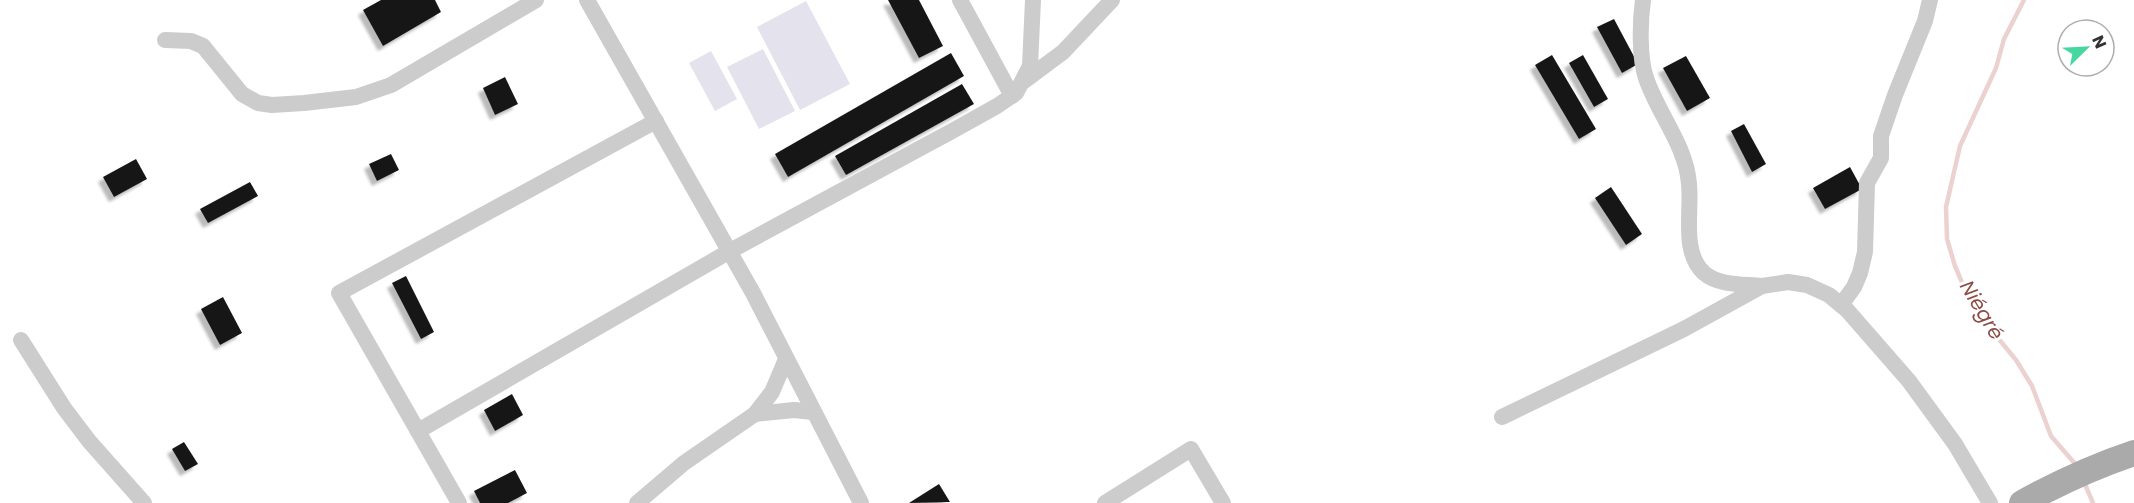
<svg xmlns="http://www.w3.org/2000/svg" width="2134" height="503" font-family="Poppins,sans-serif">
<style>
.green{fill:#e4e2ed}
.lines{fill:none;stroke-linecap:round;stroke-linejoin:round}
.stream{stroke:#ebd2d0;stroke-width:4.5}
.building{fill:#191919;filter:url(#shadow)}
.street{stroke:#ccc;stroke-width:16}
.primary{stroke:#aaa;stroke-width:26}
.labels{text-anchor:middle;dominant-baseline:central;stroke-width:6;stroke-linejoin:round;paint-order:stroke}
.water-label{font-size:20px;font-style:italic;fill:#8e4c46;stroke:#fff}
</style>
<defs>
<filter id="shadow"><feDropShadow dx="-5" dy="5" stdDeviation="1.5" flood-color="#0004"/></filter>
</defs>
<rect width="100%" height="100%" fill="#fff"/>
<g class="green">
<polygon points="806,1 850,84 800,110 757,27"/>
<polygon points="763,49 795,111 759,129 727,67"/>
<polygon points="711,51 737,99 715,111 689,63"/>
</g>
<g class="lines">
<g class="stream">
<polyline points="2024,0 2004,39 1996,68 1960,146 1946,207 1947,239 1955,266 1967,294 1980,316 2016,360 2032,386 2051,436 2077,466"/>
<polyline points="2084,482 2093,503"/>
</g>
</g>
<g class="building">
<polygon points="381,0 435,0 441,12 383,46 363,10"/>
<polygon points="888,0 919,0 943,46 919,58"/>
<polygon points="1614,19 1638,64 1622,73 1597,27"/>
<polygon points="951,53 964,76 788,177 775,154"/>
<polygon points="1552,55 1596,129 1579,139 1535,65"/>
<polygon points="1583,55 1608,99 1594,107 1569,63"/>
<polygon points="1686,56 1710,98 1687,111 1663,68"/>
<polygon points="505,77 518,104 495,115 483,88"/>
<polygon points="962,84 974,104 846,175 835,156"/>
<polygon points="1744,124 1766,164 1752,172 1731,131"/>
<polygon points="391,154 399,170 377,181 369,164"/>
<polygon points="136,159 147,179 114,197 103,177"/>
<polygon points="1850,167 1862,189 1825,209 1813,188"/>
<polygon points="250,182 258,196 208,223 200,209"/>
<polygon points="1611,187 1642,234 1626,245 1595,198"/>
<polygon points="406,276 434,332 421,339 392,283"/>
<polygon points="223,297 242,333 220,345 201,309"/>
<polygon points="512,394 523,415 495,431 484,410"/>
<polygon points="184,442 198,464 185,471 172,449"/>
<polygon points="515,470 527,493 508,503 480,503 474,491"/>
<polygon points="939,484 950,502 909,503"/>
</g>
<g class="lines">
<g class="street">
<polyline points="587,0 753,293 861,503"/>
<polyline points="960,0 1012,96"/>
<path d="M1643,0C1640,21 1639,58 1646,78C1658,114 1686,145 1689,184C1692,212 1681,252 1704,273C1719,286 1744,284 1762,286"/>
<polyline points="165,40 191,41 203,46 242,94 258,103 272,105 304,103 356,97 391,85 536,0"/>
<polyline points="1024,81 1063,52 1112,0"/>
<polyline points="1841,305 1854,287 1860,273 1865,252 1867,183 1881,158 1881,136 1895,95 1925,21 1930,0"/>
<polyline points="21,340 64,408 89,441 144,503"/>
<polyline points="755,414 794,410 813,412"/>
<polyline points="1502,417 1684,329 1762,286 1788,282 1807,285 1829,295 1847,310 1909,381 1955,444 1990,503"/>
<polyline points="418,431 730,251 954,130 997,106 1016,93 1030,66 1033,0"/>
<polyline points="459,503 339,293 656,121"/>
<polyline points="637,503 684,463 755,414 772,392 786,359"/>
<polyline points="1105,503 1191,449 1223,503"/>
</g>
<path class="primary" d="M2022,503C2058,483 2095,466 2134,453"/>
</g>
<g class="labels">
<g class="water-label">
<text transform="translate(1982 310) rotate(59)">Niégré</text>
</g>
</g>
<g transform="translate(2086 48) rotate(66)"><circle r="28" fill="#ffffff" stroke="#adadad" stroke-width="1.5"/>
<path d="M0-4.5L10 22L0 15L-10 22Z" fill="#46d7a1"/>
<text y="-9" font-size="16" font-weight="bold" text-anchor="middle" fill="#323232">N</text>
</g>
</svg>
